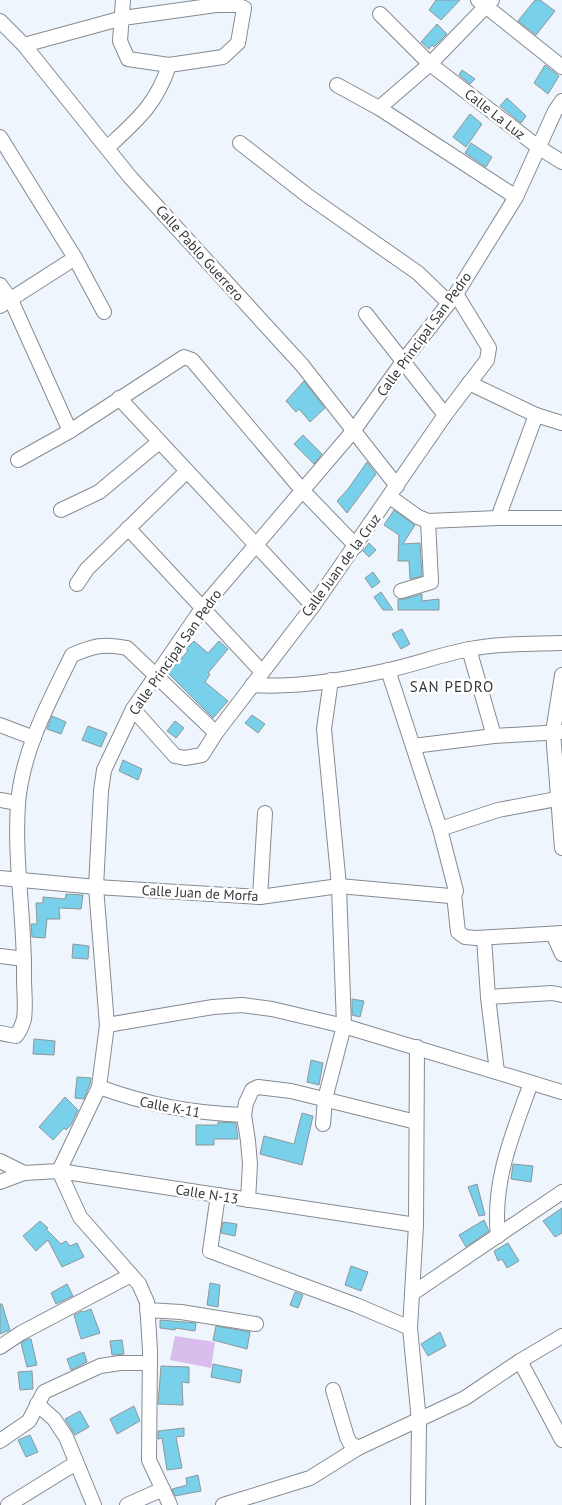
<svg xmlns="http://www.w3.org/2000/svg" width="562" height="1505" font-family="'PT Sans',sans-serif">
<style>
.green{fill:#d9beed}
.building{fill:#78d0eb;stroke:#8e979a}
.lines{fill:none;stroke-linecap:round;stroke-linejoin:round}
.minor-casing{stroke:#858b91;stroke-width:16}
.minor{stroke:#fff;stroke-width:14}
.labels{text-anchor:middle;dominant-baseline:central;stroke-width:5;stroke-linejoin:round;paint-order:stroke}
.street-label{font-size:14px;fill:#343639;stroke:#fff}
.neighbourhood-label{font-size:15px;letter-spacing:1px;fill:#343639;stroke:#fff}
</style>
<rect width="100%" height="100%" fill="#eff5fc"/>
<polygon class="green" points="175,1336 215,1342 211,1368 170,1360"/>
<g class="building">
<polygon points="436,0 460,0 441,20 429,10"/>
<polygon points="535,0 540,0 555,11 536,35 518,21"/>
<polygon points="437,24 447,34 434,47 432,45 429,49 421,42"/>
<polygon points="545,65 559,76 548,94 534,83"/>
<polygon points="462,70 475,79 470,84 459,75"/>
<polygon points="507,98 526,116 521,123 500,106"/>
<polygon points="470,114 482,124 466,147 453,137"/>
<polygon points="471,143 492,157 486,167 465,153"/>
<polygon points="304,381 325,408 310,422 299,409 296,412 286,401"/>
<polygon points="303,435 322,454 314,464 294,444"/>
<polygon points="367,462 376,474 347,513 337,501 348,489"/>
<polygon points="394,510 415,525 403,544 420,543 422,576 410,579 409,561 398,561 399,535 384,525"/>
<polygon points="369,543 376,550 369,557 363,551"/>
<polygon points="373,572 380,582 372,588 365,578"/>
<polygon points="381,592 393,610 383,610 374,597"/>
<polygon points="422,594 422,601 439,599 439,610 398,610 398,599 404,599"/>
<polygon points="402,629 410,644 401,649 392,634"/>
<polygon points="194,641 208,653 219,641 228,649 208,673 210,674 205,682 228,701 213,718 168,673 188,651 186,649"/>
<polygon points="252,715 265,724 258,733 245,723"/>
<polygon points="52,716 66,722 61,734 47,729"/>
<polygon points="175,721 184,728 176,738 167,731"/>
<polygon points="88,726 107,733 101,747 82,740"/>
<polygon points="123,760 142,769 138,780 119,771"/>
<polygon points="66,894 83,895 81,909 59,908 60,919 47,919 45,938 32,937 31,924 37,924 36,903 43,903 43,897 65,899"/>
<polygon points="73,944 89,946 88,959 72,958"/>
<polygon points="352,999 364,1001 360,1017 352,1015"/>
<polygon points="34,1039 55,1041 54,1055 33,1054"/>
<polygon points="311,1060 323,1063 319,1085 307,1082"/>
<polygon points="77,1077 91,1078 90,1084 84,1099 75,1098"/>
<polygon points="65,1097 78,1110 71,1125 66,1130 64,1128 53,1140 39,1127"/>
<polygon points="302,1113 313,1116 302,1165 260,1154 264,1136 294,1144"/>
<polygon points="218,1122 236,1123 238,1139 214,1139 214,1145 196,1145 196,1125 218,1125"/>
<polygon points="513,1164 533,1166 531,1182 511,1179"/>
<polygon points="477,1184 485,1215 479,1216 468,1187"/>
<polygon points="562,1208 562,1233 555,1237 543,1221"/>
<polygon points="484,1220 489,1231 466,1247 459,1235"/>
<polygon points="40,1221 48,1228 46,1229 61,1244 66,1241 70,1246 77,1243 84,1257 62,1267 48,1240 36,1251 23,1236"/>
<polygon points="223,1222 237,1224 235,1236 221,1233"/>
<polygon points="508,1243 519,1261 507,1268 502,1259 498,1261 494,1251"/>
<polygon points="351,1266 368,1272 361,1291 345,1285"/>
<polygon points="210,1283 220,1285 218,1307 207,1305"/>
<polygon points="67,1284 73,1296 56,1304 51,1293"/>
<polygon points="295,1292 303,1295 298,1308 290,1305"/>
<polygon points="0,1304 2,1304 10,1330 0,1334"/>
<polygon points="91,1309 100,1333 81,1339 74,1315 82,1311 83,1312"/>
<polygon points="160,1320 196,1323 195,1331 175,1328 175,1330 160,1328"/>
<polygon points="216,1326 250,1332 247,1349 213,1340"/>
<polygon points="440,1332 446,1346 428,1356 421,1344"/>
<polygon points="28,1339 31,1339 37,1365 27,1367 21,1343"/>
<polygon points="122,1340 124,1354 112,1355 110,1341"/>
<polygon points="84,1352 87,1362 71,1370 67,1359"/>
<polygon points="213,1364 242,1370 240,1383 211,1377"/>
<polygon points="161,1366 189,1367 189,1383 182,1382 183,1405 158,1404"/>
<polygon points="32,1371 33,1389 20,1390 18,1372"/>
<polygon points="134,1406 140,1421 117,1434 110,1419"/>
<polygon points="80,1411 89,1427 75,1435 65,1419"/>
<polygon points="184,1428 184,1436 176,1437 182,1468 167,1470 162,1438 158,1439 158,1431"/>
<polygon points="30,1435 38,1452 26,1457 18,1440"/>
<polygon points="198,1475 201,1491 175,1496 172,1489 187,1485 186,1478"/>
</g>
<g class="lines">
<defs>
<g id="minor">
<polyline points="478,0 562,67"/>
<polyline points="380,14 430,64 538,147 562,162"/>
<polyline points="0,21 24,45 130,177 302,365 397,486"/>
<polyline points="24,45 123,18 216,5 237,5 244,8 238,43 223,57 169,65 128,59 120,41 123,0"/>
<polyline points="337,85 379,108 516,197"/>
<polyline points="379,108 430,64 492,0"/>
<polyline points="0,137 75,258 104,312"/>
<polyline points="240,143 308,196 418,273 449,303"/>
<path d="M107,148C136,121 157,104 169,65"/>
<polyline points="0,285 11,300 70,431"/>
<polyline points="0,306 75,258"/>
<polyline points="366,314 445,415"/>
<polyline points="469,383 536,415 562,423"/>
<polyline points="119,398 313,606"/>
<polyline points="18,460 70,431 184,357 192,360 302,490 356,546"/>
<polyline points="390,497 418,517 428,521 498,518 562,518"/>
<polyline points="61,510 99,492 159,442"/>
<polyline points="498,518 536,415"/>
<polyline points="128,528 262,672"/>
<polyline points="77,584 87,569 187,471"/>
<polyline points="401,591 431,582 428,521"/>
<polyline points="469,649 494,736"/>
<polyline points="562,675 553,732 562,848"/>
<path d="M252,685C297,688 344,680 389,670C416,664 443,654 470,649C500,643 532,644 562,643"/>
<polyline points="133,709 175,756 185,758 202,755 216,733 313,606 445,415 487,360 489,348 456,294"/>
<polyline points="0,725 34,738"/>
<polyline points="413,746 494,736 561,732"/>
<polyline points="0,800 18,803"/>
<polyline points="440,829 498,810 562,798"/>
<polyline points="0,878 96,887 260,897 339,886 450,896 454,895 456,891 440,829 388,670"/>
<polyline points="454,895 458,932 465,937 476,938 562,933"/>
<polyline points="260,897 265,813"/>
<polyline points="553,934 562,954"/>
<polyline points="484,938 488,997"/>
<polyline points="0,956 24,959"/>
<polyline points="107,1025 213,1007 242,1005 272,1009 344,1026 562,1092"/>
<path d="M0,1033L16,1036C20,1031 22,1026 24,1019C26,1006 24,991 24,978C25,920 14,862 18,804C22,751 49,702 72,655C93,646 104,643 127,648L216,733"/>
<polyline points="417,1047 416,1225 410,1328 419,1421 418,1505"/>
<polyline points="497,1072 488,997 552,993 562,995"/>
<path d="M99,1087C149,1105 191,1113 244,1115"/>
<polyline points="323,1124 325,1099 344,1026 339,886 324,729 331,680"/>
<polyline points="0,1161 24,1173"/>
<polyline points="0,1182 24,1173 59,1171 416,1225"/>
<polyline points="218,1195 210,1251 356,1305 410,1328"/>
<polyline points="248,1200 250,1164 248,1141 244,1115 246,1103 252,1090 258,1087 291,1091 416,1122"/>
<path d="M498,1236C492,1181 513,1133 531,1083"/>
<polyline points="413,1293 562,1192"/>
<polyline points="147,1310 181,1312 256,1324"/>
<polyline points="0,1347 21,1333 131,1275"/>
<polyline points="520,1361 562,1440"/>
<polyline points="333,1390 347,1437 350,1443 358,1448"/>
<polyline points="37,1404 54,1419 66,1437 94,1505"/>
<polyline points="0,1441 29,1421 44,1392 100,1366 120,1363 150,1363"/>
<polyline points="8,1505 76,1463"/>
<polyline points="127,1505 163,1489"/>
<polyline points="170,1505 149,1460 150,1350 147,1302 139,1284 80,1217 59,1171 99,1087 107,1025 96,887 101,791 104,770 133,709 203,607 354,430 404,360 456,294 516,197 555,111 562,101"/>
<polyline points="223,1505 310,1478 358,1448 465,1398 520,1361 562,1336"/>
</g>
</defs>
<use href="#minor" class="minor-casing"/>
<use href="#minor" class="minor"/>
</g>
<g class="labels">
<g class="street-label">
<text transform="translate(495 114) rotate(38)">Calle La Luz</text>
<text transform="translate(200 253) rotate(48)">Calle Pablo Guerrero</text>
<text transform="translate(424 334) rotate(-54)">Calle Principal San Pedro</text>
<text transform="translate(341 565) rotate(-54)">Calle Juan de la Cruz</text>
<text transform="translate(175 652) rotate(-55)">Calle Principal San Pedro</text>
<text transform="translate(200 893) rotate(3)">Calle Juan de Morfa</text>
<text transform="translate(170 1107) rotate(11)">Calle K-11</text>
<text transform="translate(207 1194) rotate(9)">Calle N-13</text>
</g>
<g class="neighbourhood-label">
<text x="452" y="686">SAN PEDRO</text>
</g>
</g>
</svg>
